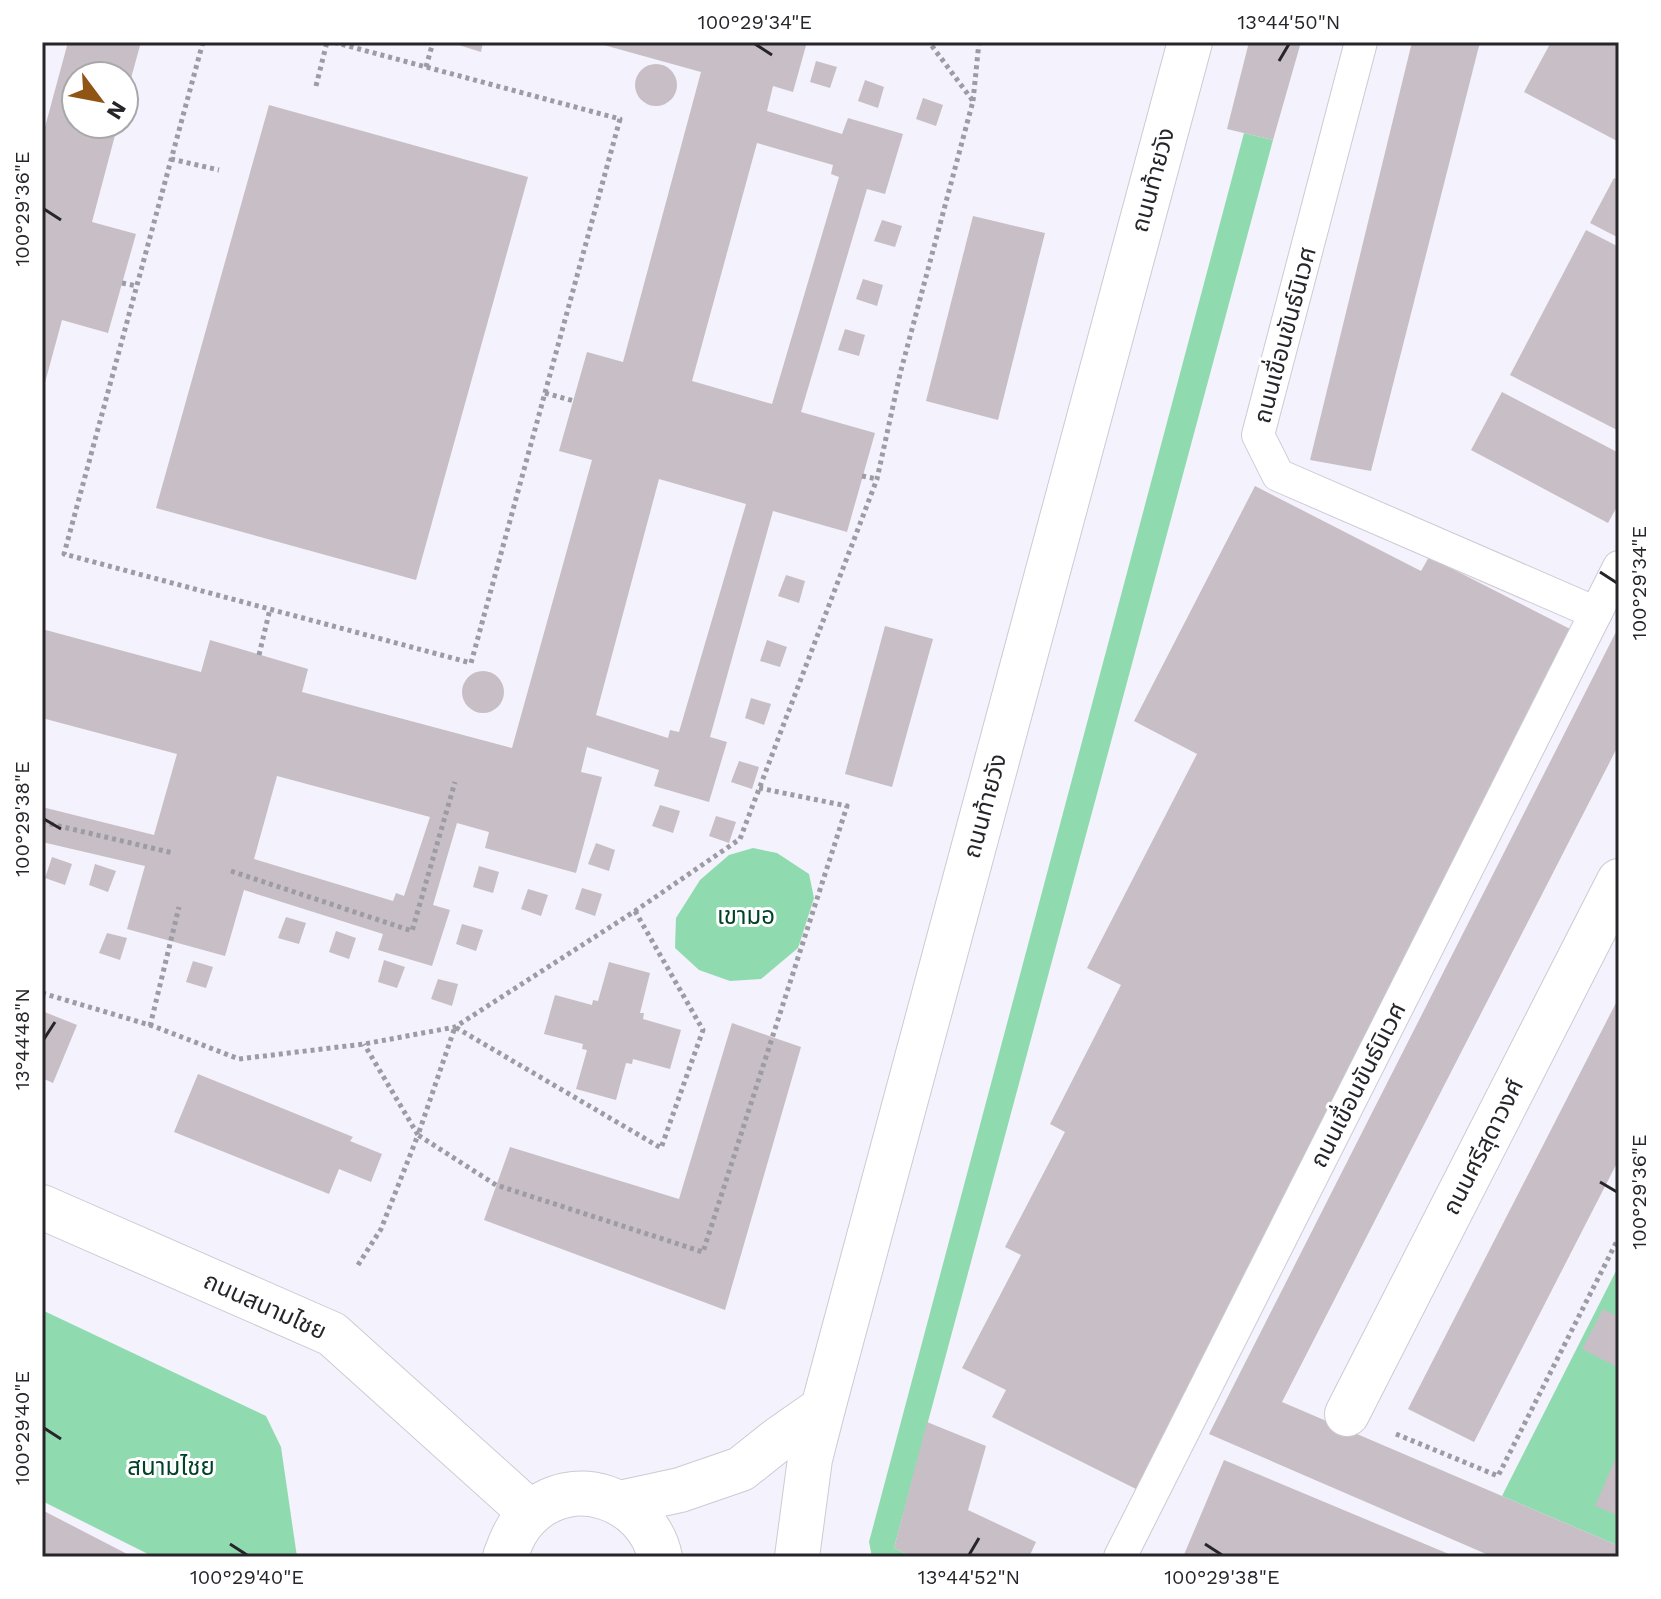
<svg xmlns="http://www.w3.org/2000/svg" width="1661" height="1599" font-family="'Work Sans','Noto Sans Thai',sans-serif">
<style>
.green{fill:#8fdbaf}
.building{fill:#c8bec5;fill-rule:evenodd}
.lines{fill:none;stroke-linecap:round;stroke-linejoin:round}
.service-casing{stroke:#cdcad4;stroke-width:34}
.pedestrian-casing{stroke:#cdcad4;stroke-width:46}
.tertiary-casing{stroke:#cdcad4;stroke-width:46}
.secondary-casing{stroke:#cdcad4;stroke-width:46}
.path{stroke:#9d9ba3;stroke-width:5;stroke-dasharray:4 4;stroke-linecap:butt}
.service{stroke:#fff;stroke-width:32}
.pedestrian{stroke:#fff;stroke-width:44}
.tertiary{stroke:#fff;stroke-width:44}
.secondary{stroke:#fff;stroke-width:44}
.ticks{fill:none;stroke:#262529;stroke-width:3}
.labels{text-anchor:middle;dominant-baseline:central;stroke-width:6;stroke-linejoin:round;paint-order:stroke}
.street-label{font-size:24px;fill:#262529;stroke:#fff}
.park-label{font-size:24px;fill:#004427;stroke:#fff}
.neatline{fill:none;stroke:#262529;stroke-width:3}
.ticks-label{font-size:20px;text-anchor:middle;fill:#262529}
</style>
<rect width="100%" height="100%" fill="#f4f2fc"/>
<g class="green">
<polygon points="1244,133 1273,140 894,1548 913,1557 872,1557 869,1542"/>
<polygon points="753,848 777,853 809,874 814,898 798,948 761,979 730,981 699,970 675,948 676,918 700,880 729,855"/>
<polygon points="1619,1265 1619,1546 1502,1496"/>
<polygon points="42,1310 266,1416 281,1447 297,1557 154,1557 42,1501"/>
</g>
<g class="building">
<polygon points="68,42 141,42 125,100 124,76 76,76 76,124 118,124 92,222 136,234 108,333 62,320 43,390 42,138"/>
<polygon points="449,42 483,42 481,52"/>
<path d="M593,42H807L793,92L773,86L767,111L842,134L848,118L903,134L885,194L867,189L801,412L875,433L847,532L773,511L710,737L727,742L709,802L654,786L659,770L587,747L581,772L602,777L576,873L485,848L489,832L457,823L433,905L450,910L432,966L378,950L383,934L244,890L225,956L127,929L145,866L42,842V807L154,835L177,754L42,718V629L201,672L210,640L308,669L302,692L512,748L592,460L559,451L587,352L623,362L701,72ZM757,143L833,165L831,174L839,177L772,404L692,381ZM659,479L746,504L679,732L670,730L668,738L596,715ZM277,776L430,817L404,896L396,893L393,901L254,859Z"/>
<polygon points="1249,42 1301,42 1273,140 1227,129"/>
<polygon points="1412,42 1480,42 1371,471 1310,460"/>
<polygon points="1551,42 1619,42 1619,142 1524,92"/>
<polygon points="816,61 837,67 830,88 810,82"/>
<circle cx="656" cy="85" r="21"/>
<polygon points="865,80 884,87 878,108 858,101"/>
<polygon points="923,98 943,105 936,126 916,119"/>
<polygon points="269,105 528,177 416,580 156,508"/>
<polygon points="1614,178 1619,181 1619,238 1590,223"/>
<polygon points="973,216 1045,233 998,420 926,401"/>
<polygon points="882,220 902,226 895,247 874,241"/>
<polygon points="1586,230 1619,247 1619,431 1510,375"/>
<polygon points="863,279 883,285 877,306 856,299"/>
<polygon points="845,329 865,335 859,356 838,350"/>
<polygon points="1502,392 1619,453 1619,503 1608,523 1471,450"/>
<polygon points="1255,486 1421,571 1429,557 1574,631 1138,1490 992,1417 1006,1390 962,1368 1021,1255 1005,1247 1065,1132 1050,1124 1121,985 1087,968 1197,754 1134,721"/>
<polygon points="786,575 805,581 799,603 778,596"/>
<polygon points="885,626 933,639 892,787 845,774"/>
<polygon points="1619,626 1619,744 1282,1402 1619,1546 1619,1557 1493,1557 1209,1434"/>
<polygon points="767,640 787,647 780,667 760,661"/>
<circle cx="483" cy="692" r="21"/>
<polygon points="751,698 771,704 764,725 745,718"/>
<polygon points="739,761 759,767 752,789 731,782"/>
<polygon points="660,805 680,811 673,833 652,826"/>
<polygon points="716,816 736,822 729,843 709,836"/>
<polygon points="596,843 615,850 609,871 588,864"/>
<polygon points="52,857 72,864 65,885 45,878"/>
<polygon points="95,864 116,871 108,892 89,885"/>
<polygon points="479,866 499,872 493,893 473,887"/>
<polygon points="582,888 602,894 595,916 575,909"/>
<polygon points="528,889 548,895 541,916 521,909"/>
<polygon points="286,917 306,923 299,944 278,938"/>
<polygon points="462,924 483,930 476,951 456,944"/>
<polygon points="336,931 356,938 349,959 329,952"/>
<polygon points="107,933 127,938 120,960 99,953"/>
<polygon points="384,960 405,967 397,988 378,982"/>
<polygon points="193,961 213,967 206,988 186,982"/>
<polygon points="609,962 650,973 640,1013 644,1013 643,1019 681,1030 670,1069 633,1059 632,1064 626,1063 616,1100 576,1089 587,1050 582,1049 583,1044 544,1034 555,995 592,1005 593,1000 598,1001"/>
<polygon points="438,979 458,984 452,1006 431,999"/>
<polygon points="1619,997 1619,1159 1474,1442 1408,1409"/>
<polygon points="42,1011 77,1025 53,1083 42,1078"/>
<polygon points="732,1023 801,1047 725,1310 484,1220 510,1147 679,1199"/>
<polygon points="198,1074 353,1137 350,1141 382,1154 371,1182 339,1169 329,1194 174,1132"/>
<polygon points="1603,1309 1619,1317 1619,1368 1582,1349"/>
<polygon points="927,1422 986,1446 968,1510 1036,1542 1029,1557 913,1557 894,1548"/>
<polygon points="1619,1450 1619,1516 1595,1506"/>
<polygon points="1224,1460 1456,1557 1183,1557"/>
<polygon points="42,1510 133,1557 42,1557"/>
</g>
<g class="lines">
<defs>
<g id="service">
<polyline points="1361,42 1258,435 1278,475 1596,613"/>
<polyline points="1120,1557 1619,567"/>
</g>
<polyline id="pedestrian" points="1347,1414 1619,881"/>
<g id="tertiary">
<polyline points="620,1503 680,1490 741,1469 780,1438 823,1408"/>
<polyline points="797,1557 810,1459 823,1408 1190,42"/>
</g>
<g id="secondary">
<polyline points="42,1207 332,1334 531,1513"/>
<path d="M505,1557C511,1541 516,1527 529,1515C573,1472 647,1498 660,1557"/>
</g>
</defs>
<use href="#service" class="service-casing"/>
<use href="#pedestrian" class="pedestrian-casing"/>
<use href="#tertiary" class="tertiary-casing"/>
<use href="#secondary" class="secondary-casing"/>
<g class="path">
<polyline points="203,42 64,554 471,663 620,119 333,42"/>
<polyline points="426,67 433,42"/>
<polyline points="316,86 327,42"/>
<polyline points="973,101 979,42"/>
<polyline points="171,159 219,170"/>
<polyline points="122,283 137,286"/>
<polyline points="545,393 574,401"/>
<polyline points="862,476 877,479"/>
<polyline points="259,655 270,609"/>
<polyline points="42,822 173,853"/>
<polyline points="231,871 412,931 455,782"/>
<polyline points="635,911 703,1030 661,1148 455,1027 418,1135 496,1185 703,1252 847,806 759,788"/>
<polyline points="42,993 153,1026 239,1059 364,1044 455,1027 635,911 740,839 877,479 900,374 973,101 929,42"/>
<polyline points="150,1026 179,907"/>
<polyline points="358,1265 381,1229 418,1135 364,1044"/>
<polyline points="1396,1434 1498,1476 1619,1237"/>
</g>
<use href="#service" class="service"/>
<use href="#pedestrian" class="pedestrian"/>
<use href="#tertiary" class="tertiary"/>
<use href="#secondary" class="secondary"/>
</g>
<path class="ticks" d="M755,44L772,55M1279,61L1289,44M44,209L61,220M1600,572L1617,583M44,819L61,829M44,1039L55,1022M1600,1182L1617,1192M44,1428L61,1439M230,1544L247,1555M1205,1544L1222,1555M969,1555L979,1538"/>
<g class="labels">
<g class="street-label">
<text transform="translate(1153 180) rotate(-75)">ถนนท้ายวัง</text>
<text transform="translate(1285 335) rotate(-75)">ถนนเขื่อนขันธ์นิเวศ</text>
<text transform="translate(985 806) rotate(-75)">ถนนท้ายวัง</text>
<text transform="translate(1358 1085) rotate(-63)">ถนนเขื่อนขันธ์นิเวศ</text>
<text transform="translate(1483 1147) rotate(-63)">ถนนศรีสุดาวงศ์</text>
<text transform="translate(265 1306) rotate(24)">ถนนสนามไชย</text>
</g>
<g class="park-label">
<text x="746" y="916">เขามอ</text>
<text x="171" y="1467">สนามไชย</text>
</g>
</g>
<rect width="1661" height="1599" fill="none" stroke="#ffffff" stroke-width="88"/>
<g transform="translate(100 100) rotate(122)"><circle r="38" fill="#ffffff" stroke="#a8a8a9" stroke-width="2"/>
<path d="M0-6L14 30L0 20L-14 30Z" fill="#905515"/>
<text y="-12" font-size="22" font-weight="bold" text-anchor="middle" fill="#262529">N</text>
</g>
<rect x="44" y="44" width="1573" height="1511" class="neatline"/>
<g class="ticks-label">
<text x="755" y="29">100°29'34"E</text>
<text x="1289" y="29">13°44'50"N</text>
<text transform="translate(22 209) rotate(-90)" y="7">100°29'36"E</text>
<text transform="translate(1639 583) rotate(-90)" y="7">100°29'34"E</text>
<text transform="translate(22 819) rotate(-90)" y="7">100°29'38"E</text>
<text transform="translate(22 1039) rotate(-90)" y="7">13°44'48"N</text>
<text transform="translate(1639 1192) rotate(-90)" y="7">100°29'36"E</text>
<text transform="translate(22 1428) rotate(-90)" y="7">100°29'40"E</text>
<text x="247" y="1584">100°29'40"E</text>
<text x="969" y="1584">13°44'52"N</text>
<text x="1222" y="1584">100°29'38"E</text>
</g>
</svg>
